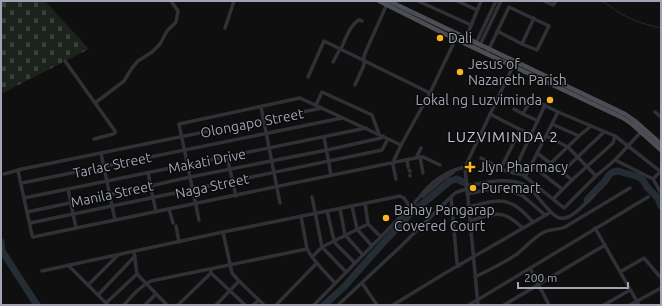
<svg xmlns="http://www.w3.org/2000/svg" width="662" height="306" font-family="Ubuntu,sans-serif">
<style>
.cemetery{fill:url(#cemetery-stones)}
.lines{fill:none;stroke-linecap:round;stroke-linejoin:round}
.stream{stroke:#252d34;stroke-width:1}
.river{stroke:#252d34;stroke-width:7}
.minor{stroke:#303136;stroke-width:3.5}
.major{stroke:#4c4d55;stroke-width:4.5}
.poi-dot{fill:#fab51d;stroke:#0a0a0b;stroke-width:1.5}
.labels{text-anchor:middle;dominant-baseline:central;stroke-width:3;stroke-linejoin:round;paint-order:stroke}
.poi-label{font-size:14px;fill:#9fa5b2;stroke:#0a0a0b;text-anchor:start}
.street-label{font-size:14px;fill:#9fa5b2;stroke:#0a0a0b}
.neighbourhood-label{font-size:15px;letter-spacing:1px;fill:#c0c4ce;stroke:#0a0a0b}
</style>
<defs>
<pattern id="cemetery-stones" width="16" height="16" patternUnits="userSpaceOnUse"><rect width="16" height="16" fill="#1b231c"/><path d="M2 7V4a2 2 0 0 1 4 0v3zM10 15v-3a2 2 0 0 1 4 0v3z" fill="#39403b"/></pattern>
</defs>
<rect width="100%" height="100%" fill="#0f0f10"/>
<polygon class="cemetery" points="1,1 45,1 89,49 1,94"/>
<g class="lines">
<path class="stream" d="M602,1C608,4 613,9 618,12C631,20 646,25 661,28"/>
<g class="river">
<polyline points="587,200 605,181 609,175 613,172 618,171 639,177 643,180 647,187 658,198 661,206"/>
<polyline points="1,242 2,251 37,305"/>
<polyline points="324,305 344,287 373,254 409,215 450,181 457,179 463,182"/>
</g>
<g class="minor">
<polyline points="418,1 471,25"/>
<polyline points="457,1 477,10"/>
<polyline points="544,1 553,5 556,1"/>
<polyline points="225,28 234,1"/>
<polyline points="466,38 481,1"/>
<polyline points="522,44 534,18"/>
<polyline points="474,47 496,1"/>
<polyline points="479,47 501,1"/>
<path d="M341,49C345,40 350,25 359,20L362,21"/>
<polyline points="487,53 509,7 549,26 537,50 522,44 497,31"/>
<polyline points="65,61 115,131 115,133 113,134 94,139"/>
<polyline points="333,62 340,49"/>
<polyline points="308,77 324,41 430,93"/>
<polyline points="355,85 364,65 364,56 366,51 387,4"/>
<polyline points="95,103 124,81 132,68 138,61 152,52 160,44 167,31 176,22 178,11 171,1"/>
<polyline points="316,105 322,92 370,114 372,115 379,134"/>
<polyline points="261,107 280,203"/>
<path d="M514,109L523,114C526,107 529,103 536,101L558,112L615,136L628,146L661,172"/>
<polyline points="655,112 661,117"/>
<polyline points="490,114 543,141"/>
<polyline points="523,114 538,121"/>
<polyline points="552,124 579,136"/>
<polyline points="546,136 568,147 596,176"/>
<polyline points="324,137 331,175"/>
<polyline points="101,153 115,220"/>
<polyline points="537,153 562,172 572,180"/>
<polyline points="227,157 236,196"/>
<polyline points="420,157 423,173"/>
<polyline points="416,158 421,148"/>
<polyline points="481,158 506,171 523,175 564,208 596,176 615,160 641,132"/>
<polyline points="407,160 408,167"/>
<polyline points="615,160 653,179 661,193"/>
<polyline points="551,163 579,136 591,126"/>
<polyline points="531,165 562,189"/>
<polyline points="501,168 520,130"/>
<polyline points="409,170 410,171"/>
<polyline points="18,171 32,235 33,237 420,157 423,157 440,165"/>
<polyline points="562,172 604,132"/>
<polyline points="148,173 156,212"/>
<polyline points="513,173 545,105"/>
<polyline points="4,174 22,169 322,108"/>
<polyline points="410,175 410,176"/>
<polyline points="525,177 558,112"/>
<polyline points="396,179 393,165 394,160 401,145 430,93 458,34"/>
<polyline points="653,179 661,171"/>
<polyline points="22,183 342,118"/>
<path d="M466,186C484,183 510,176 527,186C532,189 536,195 540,200C545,205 550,213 557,217C569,224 586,202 594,195"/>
<polyline points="68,189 76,228"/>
<polyline points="467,194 495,188 502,188 508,190 523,196 545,215"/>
<polyline points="423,196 443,179 452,173 455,170"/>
<polyline points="312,197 322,247 346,272"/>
<polyline points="451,197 457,263 459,266"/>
<polyline points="24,198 366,128"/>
<polyline points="553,199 572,180 613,143 615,136"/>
<polyline points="365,203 368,224 381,237"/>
<polyline points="352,206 357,229 372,246"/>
<path d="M469,207C484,203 502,196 517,207C523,211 528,217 533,222"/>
<polyline points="169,209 173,223"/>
<polyline points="340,209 345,235 363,255"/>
<polyline points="327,211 333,236 335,243 355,263"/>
<polyline points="27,212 150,186 190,177 327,150 381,138 383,136"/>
<polyline points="301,216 307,249"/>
<polyline points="199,220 179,124 300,98 401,145"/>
<path d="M470,221C483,217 497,210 510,218C515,221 519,225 523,228"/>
<polyline points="30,223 382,150 388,139"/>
<polyline points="176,226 179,242"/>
<polyline points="595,228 639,305"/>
<polyline points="223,232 232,273 239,281 264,305"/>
<polyline points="134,252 137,274 167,305"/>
<polyline points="312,257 322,247 368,224"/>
<polyline points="68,265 108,305"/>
<polyline points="530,268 549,305"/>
<polyline points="211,269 211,273 245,305"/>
<polyline points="42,271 223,232 352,206 400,196 404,198 410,207"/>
<polyline points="620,272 644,258 661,278"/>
<path d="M475,277C489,270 504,263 517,254C526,247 533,238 544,232C550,229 558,230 565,227L630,188"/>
<polyline points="362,283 377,305"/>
<polyline points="88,285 118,255"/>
<polyline points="98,295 135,256"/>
<polyline points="106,303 137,274"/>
<path d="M124,305C132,296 140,286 151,281L307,249C314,262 325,272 335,283"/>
<polyline points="145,305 156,294"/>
<polyline points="178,305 211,273"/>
<polyline points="216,305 239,281"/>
<polyline points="253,305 259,300"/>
<polyline points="276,305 317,263"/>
<path d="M314,305L418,199C430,183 445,171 465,167"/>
<polyline points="338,305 400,247 454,194 457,192 467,189"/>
<polyline points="393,305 447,272 551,212"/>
<polyline points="469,305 648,197"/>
<polyline points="478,305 465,167 514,64"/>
<polyline points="504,305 605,245"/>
<polyline points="604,305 630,290"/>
<polyline points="630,305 661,288"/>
</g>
<g class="major">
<polyline points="379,1 451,37 623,118 632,124 661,150"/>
<polyline points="389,1 625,114 635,121 661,144"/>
</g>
</g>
<g class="poi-dot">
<circle cx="440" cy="38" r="4"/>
<circle cx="460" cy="72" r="4"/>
<circle cx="550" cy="100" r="4"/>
<path d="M468 161h4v4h4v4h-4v4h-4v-4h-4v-4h4z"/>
<circle cx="473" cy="188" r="4"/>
<circle cx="386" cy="218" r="4"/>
</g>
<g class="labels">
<g class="poi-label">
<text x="448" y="38">Dali</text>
<text x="468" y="64">Jesus of<tspan x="468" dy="16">Nazareth Parish</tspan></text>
<text x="542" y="100" text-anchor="end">Lokal ng Luzviminda</text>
<text x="478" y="167">Jlyn Pharmacy</text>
<text x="481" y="188">Puremart</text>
<text x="394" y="210">Bahay Pangarap<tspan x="394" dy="16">Covered Court</tspan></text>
</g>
<g class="street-label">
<text transform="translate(252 123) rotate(-11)">Olongapo Street</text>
<text transform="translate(207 161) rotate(-11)">Makati Drive</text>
<text transform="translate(112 165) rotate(-12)">Tarlac Street</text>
<text transform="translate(212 186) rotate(-12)">Naga Street</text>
<text transform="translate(112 194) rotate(-12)">Manila Street</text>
</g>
<g class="neighbourhood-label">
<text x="503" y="136">LUZVIMINDA 2</text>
</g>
</g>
<rect width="662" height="306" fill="none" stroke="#9fa5b2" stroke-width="4"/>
<path d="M518 282v6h110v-6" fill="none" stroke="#9fa5b2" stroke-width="2"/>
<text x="524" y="282" font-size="12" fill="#9fa5b2" stroke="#0a0a0b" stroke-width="3" paint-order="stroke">200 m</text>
</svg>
